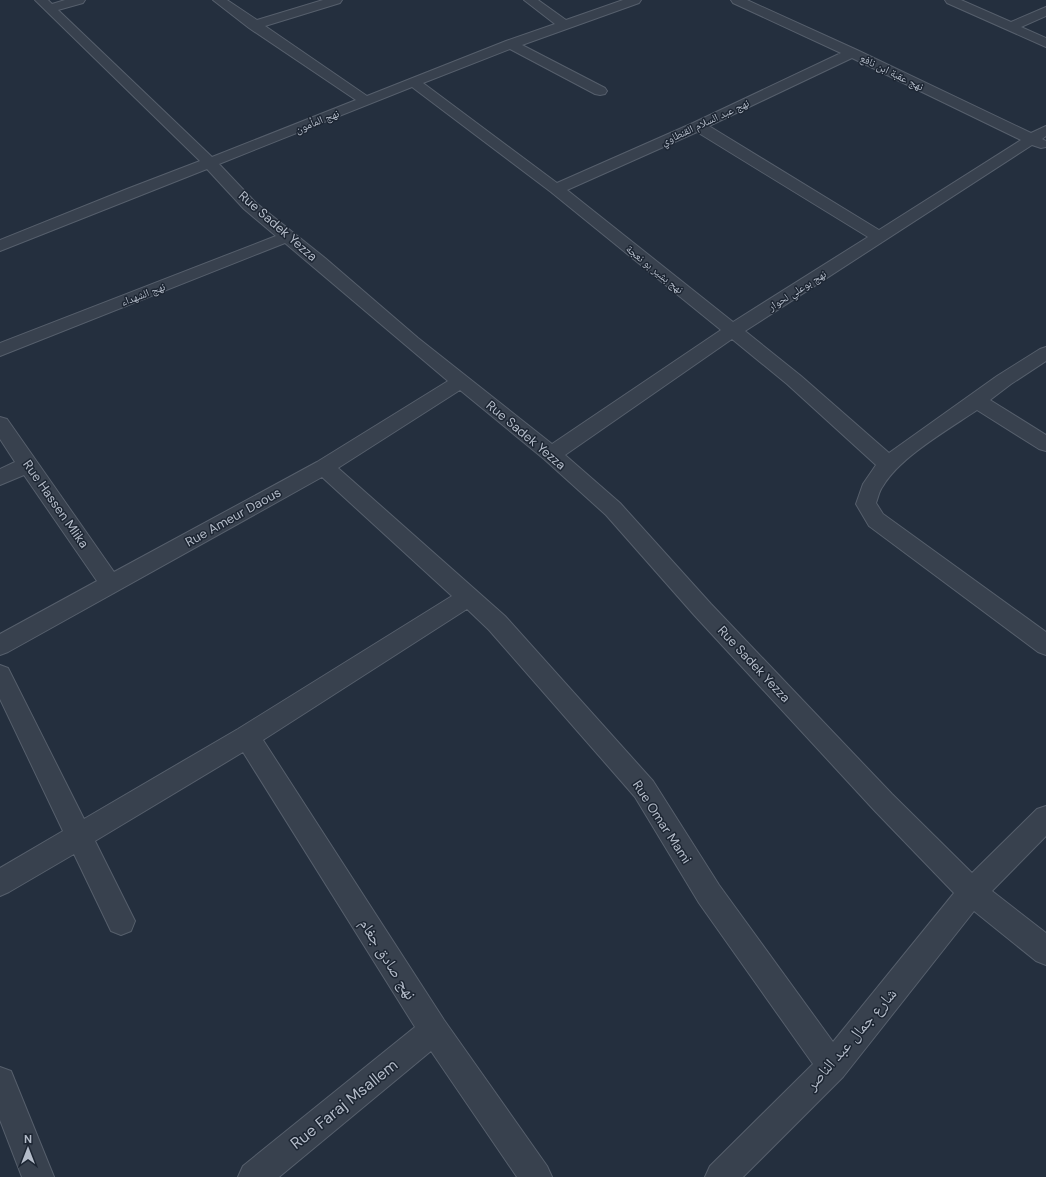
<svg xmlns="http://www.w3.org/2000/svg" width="1046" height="1177" font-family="'DM Sans','Noto Naskh Arabic',sans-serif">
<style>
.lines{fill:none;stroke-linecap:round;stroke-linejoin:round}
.minor-casing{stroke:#565f6c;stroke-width:2}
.minor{fill:#38414e;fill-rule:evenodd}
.labels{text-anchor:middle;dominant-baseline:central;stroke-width:3;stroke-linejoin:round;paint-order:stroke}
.far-street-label{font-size:11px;fill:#b4bcc9;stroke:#1d2633}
.street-label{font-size:13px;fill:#b4bcc9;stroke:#1d2633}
.near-street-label{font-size:16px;fill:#b4bcc9;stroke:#1d2633}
</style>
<rect width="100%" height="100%" fill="#242f3e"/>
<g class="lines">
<defs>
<g id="minor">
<path d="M35,0H48L52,4L65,0H85L83,3L58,10L212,157L356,100L249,28L213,0H227L257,20L323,0H342L340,3L265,26L367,96L506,41L555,24L524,0H538L566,20L623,0H641L639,3L522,45L605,88L607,91L605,94L600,95L595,94L510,49L423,83L557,183L693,123L841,53L733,3L731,0H747L857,50L1031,133L1046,126V136L1042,139L1046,141V147L1041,148L1032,145L745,331L801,376L889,453L997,376L1040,349L1046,347V361L1011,384L990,400L1046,435V451L1039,449L977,410C949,429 900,457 883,486C879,491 878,498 876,503L883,514L1046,632V655L1038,652L869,526L856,504L863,484L876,465L787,384L732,339L565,455L620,503L711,604L892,794L972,873L1037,809L1046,806V836L992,891L1046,933V965L1036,961L974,911L843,1077L743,1177H705L710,1166L813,1064L699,903L635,797L489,630L467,609L263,740L444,1020L547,1166L552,1177H517L431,1051L279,1177H238L243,1166L415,1027L243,752L95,841L135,921L131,931L121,935L111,931L74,854L9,892L0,896V868L63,831L0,699V665L8,668L84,819L238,729L452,596L322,477L8,652L0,655V634L97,581L24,475L0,485V469L15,462L0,439V417L7,419L114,572L317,462L448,381L285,243L0,356V343L276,236L244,209L207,169L0,251V240L127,189L200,161ZM852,58L1021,140L879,230L709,126ZM412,87L551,192L721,330L552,444L418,338L325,258L256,203L219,164ZM697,132L868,237L733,322L567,190ZM460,390L544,459L606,515L695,616L874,810L954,893L833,1042L719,885L653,781L505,616L338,468Z"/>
<polygon points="945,0 961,0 1011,22 1046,7 1046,16 1021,27 1046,38 1046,47 947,3"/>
<polygon points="0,1067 11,1071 54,1177 22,1177 0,1120"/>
</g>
</defs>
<use href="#minor" class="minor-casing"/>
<use href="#minor" class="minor"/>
</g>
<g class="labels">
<g class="far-street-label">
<text transform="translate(892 72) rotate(26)">نهج عقبة ابن نافع</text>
<text transform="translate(317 121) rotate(-22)">نهج المأمون</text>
<text transform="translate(705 122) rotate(-25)">نهج عبد السلام القنطاوي</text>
<text transform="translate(655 269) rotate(39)">نهج بشير بو نعجة</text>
<text transform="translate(797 290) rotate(-32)">نهج بوعلي لحوار</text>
<text transform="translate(143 294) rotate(-21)">نهج الشهداء</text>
</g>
<g class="street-label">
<text transform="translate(278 226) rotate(41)">Rue Sadek Yezza</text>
<text transform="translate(526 435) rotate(40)">Rue Sadek Yezza</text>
<text transform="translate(56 504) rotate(55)">Rue Hassen Mlika</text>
<text transform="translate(233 517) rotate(-29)">Rue Ameur Daous</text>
<text transform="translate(754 664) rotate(47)">Rue Sadek Yezza</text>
<text transform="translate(662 822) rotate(57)">Rue Omar Mami</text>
</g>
<g class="near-street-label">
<text transform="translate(388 959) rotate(58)">نهج صادق جغام</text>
<text transform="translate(851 1039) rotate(-49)">شارع جمال عبد الناصر</text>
<text transform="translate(344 1104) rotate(-39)">Rue Faraj Msallem</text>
</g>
</g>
<g transform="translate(28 1149)" stroke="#1d2633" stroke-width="3" paint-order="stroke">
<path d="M0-3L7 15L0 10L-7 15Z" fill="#b4bcc9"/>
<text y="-6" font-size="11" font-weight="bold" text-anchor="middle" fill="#b4bcc9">N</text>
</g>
</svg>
